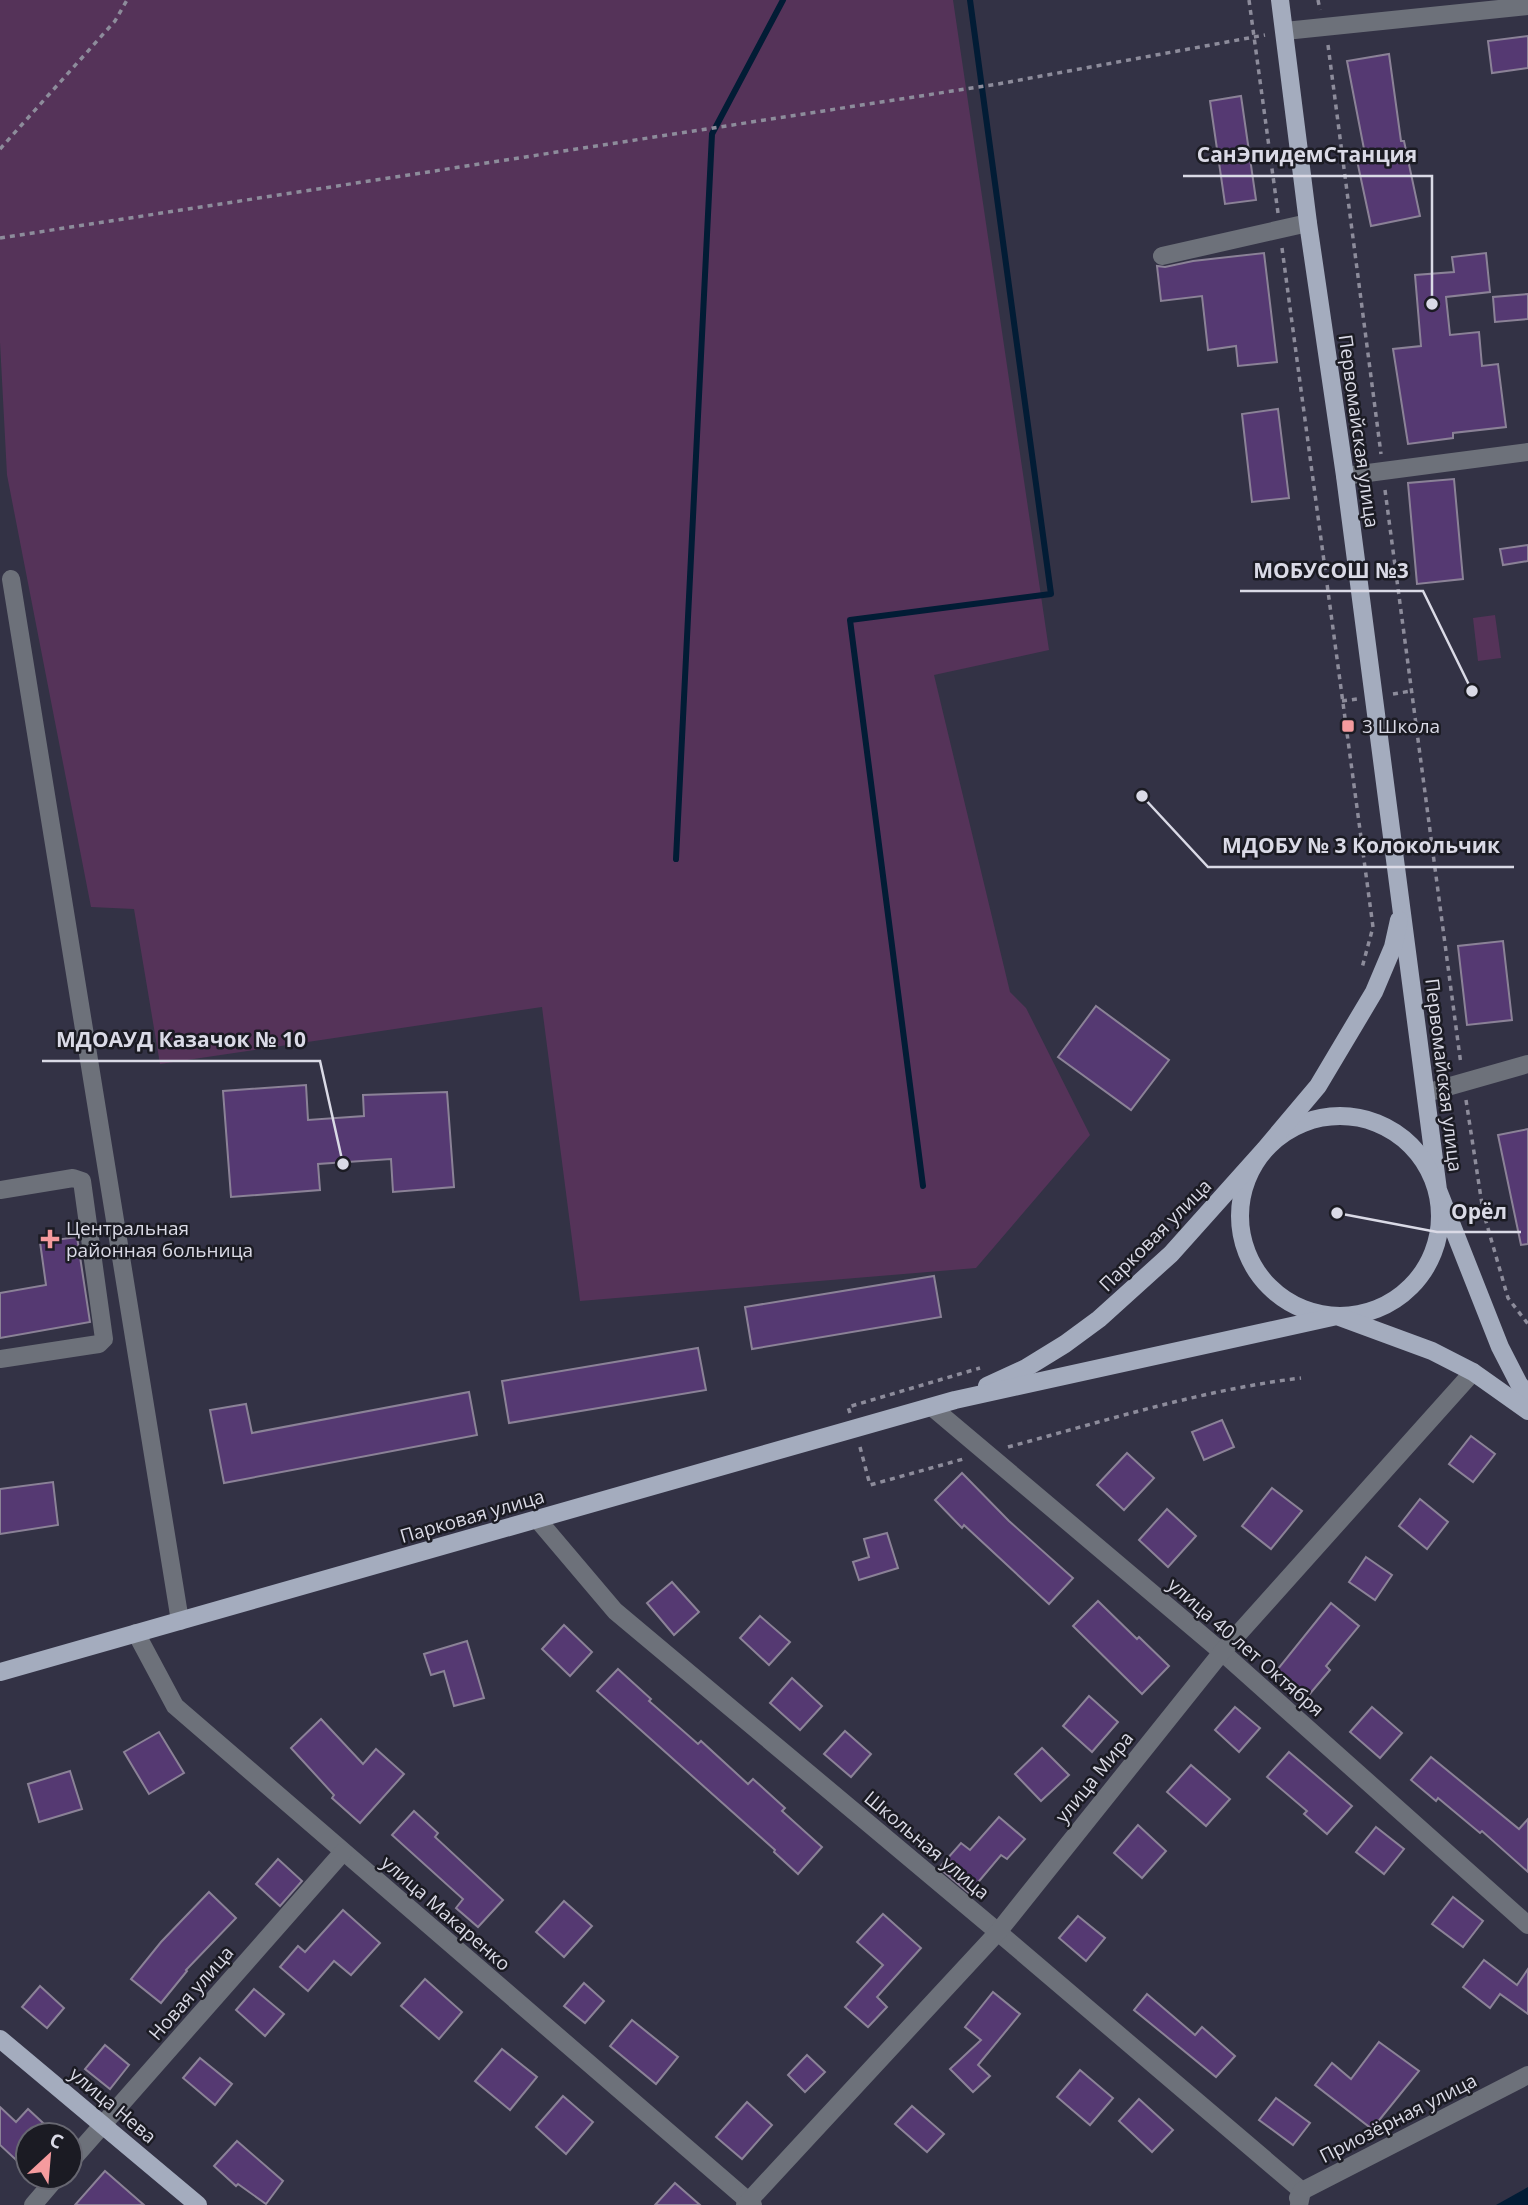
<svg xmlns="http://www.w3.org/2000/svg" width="1528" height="2205" font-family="'Open Sans',sans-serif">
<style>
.green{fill:#553359}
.water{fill:#021c35}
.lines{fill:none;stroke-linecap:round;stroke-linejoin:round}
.stream{stroke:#021c35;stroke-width:6}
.building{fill:#553972;stroke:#8b8297;stroke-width:2}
.path{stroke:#8d8c9b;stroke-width:3.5;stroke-dasharray:5 5;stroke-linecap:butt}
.minor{stroke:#6d717a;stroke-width:18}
.major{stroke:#a4acbe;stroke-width:18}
.poi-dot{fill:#f59b9e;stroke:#1b1b23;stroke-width:2.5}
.labels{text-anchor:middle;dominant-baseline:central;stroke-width:5;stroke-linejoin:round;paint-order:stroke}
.street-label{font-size:19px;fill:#dadae6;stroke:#1b1b23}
.poi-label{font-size:19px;fill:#dadae6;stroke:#1b1b23;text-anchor:start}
.leader{fill:none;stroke:#dadae6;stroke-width:2.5}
.callout-dot{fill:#dadae6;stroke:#1b1b23;stroke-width:2.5}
.callout-label{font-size:21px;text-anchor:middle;font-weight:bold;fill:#dadae6;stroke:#1b1b23;stroke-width:5;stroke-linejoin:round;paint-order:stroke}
</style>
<rect width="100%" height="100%" fill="#333245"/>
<g class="green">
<polygon points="0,0 953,0 1049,650 934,675 1010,992 1026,1008 1090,1135 976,1268 580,1301 542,1007 160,1064 134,909 91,907 7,475 0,342"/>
<polygon points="1495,615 1501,658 1478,661 1473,618"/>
</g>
<polygon class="water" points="1528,2187 1528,2205 1496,2205"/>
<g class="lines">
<g class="stream">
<polyline points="676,859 712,134 783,0"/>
<polyline points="923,1186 850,620 1051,594 970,0"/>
</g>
</g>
<g class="building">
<polygon points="1528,36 1528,68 1492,73 1488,41"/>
<polygon points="1389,54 1401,141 1404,141 1420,216 1371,226 1355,151 1364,149 1347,61"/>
<polygon points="1241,96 1256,200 1225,204 1210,101"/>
<polygon points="1264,253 1277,362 1238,366 1236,346 1208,350 1202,296 1161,301 1157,266 1165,267 1193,261"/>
<polygon points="1486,253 1490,292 1446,297 1450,335 1479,332 1482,366 1498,364 1506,427 1453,433 1453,438 1408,444 1393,349 1421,346 1415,275 1454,272 1452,257"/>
<polygon points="1528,294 1528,319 1495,322 1493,297"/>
<polygon points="1278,409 1289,498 1252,502 1242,414"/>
<polygon points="1454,479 1463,579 1417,584 1408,483"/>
<polygon points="1528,545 1528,561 1503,565 1500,549"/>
<polygon points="1503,941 1512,1020 1467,1025 1458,946"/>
<polygon points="1096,1006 1169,1060 1131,1110 1058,1057"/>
<polygon points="306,1085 308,1120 364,1116 363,1095 447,1092 454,1187 393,1192 391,1159 318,1164 320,1190 231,1197 223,1091"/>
<polygon points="1528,1129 1528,1244 1521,1245 1498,1135"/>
<polygon points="77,1237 90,1322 0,1338 0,1293 46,1285 40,1242"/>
<polygon points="934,1276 941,1317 752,1349 745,1307"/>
<polygon points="698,1348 706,1390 509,1423 502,1381"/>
<polygon points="469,1392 477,1435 224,1483 210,1410 246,1404 252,1433"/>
<polygon points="1222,1420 1234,1447 1204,1460 1192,1432"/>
<polygon points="1471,1436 1495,1454 1473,1482 1449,1464"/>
<polygon points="1127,1453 1154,1478 1124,1510 1097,1485"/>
<polygon points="962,1473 1009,1521 1073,1578 1049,1604 964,1525 962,1528 935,1500"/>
<polygon points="53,1482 58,1525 0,1534 0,1489"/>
<polygon points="1272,1488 1302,1511 1271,1549 1242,1526"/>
<polygon points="1420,1499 1448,1522 1427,1549 1399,1526"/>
<polygon points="1167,1509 1196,1536 1168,1567 1139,1540"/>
<polygon points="887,1533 898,1568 859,1580 853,1562 869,1557 864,1539"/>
<polygon points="1366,1557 1392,1575 1375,1600 1349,1582"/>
<polygon points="672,1582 699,1612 674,1635 647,1603"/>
<polygon points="1098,1601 1137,1639 1139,1637 1169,1666 1142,1694 1073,1626"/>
<polygon points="1331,1603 1359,1626 1326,1666 1330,1670 1308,1696 1277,1670"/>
<polygon points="760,1616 790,1642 769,1665 740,1638"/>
<polygon points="564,1625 592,1652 570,1676 542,1649"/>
<polygon points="467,1641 484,1698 454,1706 444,1671 431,1675 424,1654"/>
<polygon points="618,1669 651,1699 649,1701 698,1744 701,1741 748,1784 753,1779 785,1808 782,1811 822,1847 798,1874 774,1852 775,1850 597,1691"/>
<polygon points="792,1678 822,1706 800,1730 770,1703"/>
<polygon points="1089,1696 1118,1722 1092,1752 1063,1726"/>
<polygon points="1235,1707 1260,1728 1239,1752 1215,1730"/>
<polygon points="1372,1707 1402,1733 1380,1758 1350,1732"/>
<polygon points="321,1719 363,1764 376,1749 404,1774 360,1823 332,1798 334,1795 291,1748"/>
<polygon points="845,1731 871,1754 851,1777 824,1754"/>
<polygon points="159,1732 184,1773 149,1794 124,1752"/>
<polygon points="1042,1748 1069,1775 1041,1801 1015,1774"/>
<polygon points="1289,1752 1352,1806 1327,1834 1304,1814 1307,1811 1267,1777"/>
<polygon points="1431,1757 1519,1829 1528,1819 1528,1872 1482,1831 1480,1833 1438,1798 1436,1801 1411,1780"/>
<polygon points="1191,1765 1230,1799 1206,1826 1167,1792"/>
<polygon points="70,1771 82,1809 39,1822 28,1784"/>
<polygon points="414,1811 438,1833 435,1837 503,1900 478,1927 456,1908 463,1899 392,1835"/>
<polygon points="999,1817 1025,1839 1007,1859 1001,1855 969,1893 939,1868 961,1843 970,1850"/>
<polygon points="1138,1825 1166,1851 1142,1878 1114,1853"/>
<polygon points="1376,1827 1404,1849 1384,1874 1356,1852"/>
<polygon points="278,1859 302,1881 280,1906 256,1884"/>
<polygon points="209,1892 236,1918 186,1970 187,1971 161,2003 131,1979 161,1942"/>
<polygon points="1453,1897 1483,1921 1463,1947 1432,1924"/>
<polygon points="564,1901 592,1926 564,1957 536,1932"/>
<polygon points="343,1910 380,1943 351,1975 334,1961 308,1991 280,1967 298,1946 305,1952"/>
<polygon points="883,1914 921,1948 877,1997 887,2007 868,2027 845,2007 883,1965 857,1942"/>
<polygon points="1078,1916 1105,1938 1086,1961 1059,1938"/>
<polygon points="1484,1960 1517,1985 1528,1969 1528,2014 1500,1994 1490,2008 1463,1987"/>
<polygon points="425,1979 462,2012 439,2039 401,2006"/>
<polygon points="584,1983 604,2001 585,2023 564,2006"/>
<polygon points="40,1986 64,2008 47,2028 22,2007"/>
<polygon points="254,1989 284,2014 265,2036 236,2010"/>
<polygon points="993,1992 1020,2014 978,2065 990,2076 973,2092 950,2069 981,2040 965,2027"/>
<polygon points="1147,1994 1195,2035 1202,2027 1235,2056 1216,2077 1134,2010"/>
<polygon points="632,2020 678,2057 656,2084 610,2046"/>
<polygon points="1379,2042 1419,2071 1372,2129 1315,2085 1332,2063 1351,2079"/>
<polygon points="105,2045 129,2065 110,2089 85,2069"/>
<polygon points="502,2049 537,2077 510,2110 475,2081"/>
<polygon points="807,2055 825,2072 805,2092 788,2075"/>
<polygon points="200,2058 232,2084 215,2105 183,2078"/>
<polygon points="1080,2070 1113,2098 1090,2125 1057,2097"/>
<polygon points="563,2096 593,2122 566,2154 536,2127"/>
<polygon points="1276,2098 1310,2123 1293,2145 1259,2120"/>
<polygon points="1139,2099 1173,2130 1152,2152 1119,2121"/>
<polygon points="747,2102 772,2125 742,2159 716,2137"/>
<polygon points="912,2106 944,2134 927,2152 895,2124"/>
<polygon points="0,2107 16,2122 28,2109 56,2135 28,2135 28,2171 0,2145"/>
<polygon points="237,2141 283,2181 266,2204 238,2184 236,2186 214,2166"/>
<polygon points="105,2171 144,2205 75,2205"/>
<polygon points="675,2183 700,2205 655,2205"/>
</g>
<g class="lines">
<g class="path">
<polyline points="1249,0 1278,213"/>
<polyline points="1318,0 1320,10"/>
<polyline points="1328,45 1381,454"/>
<polyline points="0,149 115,21 127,0"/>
<polyline points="0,238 998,84 1265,35"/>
<polyline points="1282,248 1373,927 1362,968"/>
<polyline points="1385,490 1461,1065"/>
<polyline points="1393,694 1411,691"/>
<polyline points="1342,701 1357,699"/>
<polyline points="1466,1100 1483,1211 1508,1298 1528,1324"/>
<polyline points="850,1413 848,1407 980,1368"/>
<polyline points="860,1447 870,1485 967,1458"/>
<path d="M1008,1447C1105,1421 1201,1390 1301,1378"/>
</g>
<g class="minor">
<polyline points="1285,31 1528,6"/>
<polyline points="1162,256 1308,223"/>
<polyline points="1345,476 1528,452"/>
<polyline points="11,579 180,1621"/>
<polyline points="1426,1093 1528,1064"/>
<polyline points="0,1190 73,1178 82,1181 104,1339 99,1344 92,1345 0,1359"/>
<polyline points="932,1407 1222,1652 1528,1925"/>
<polyline points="537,1519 615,1611 998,1932 1302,2191 1299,2205"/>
<polyline points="136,1633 175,1706 753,2205"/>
<polyline points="70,2162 343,1852"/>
<polyline points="1298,2198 1302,2191 1528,2075"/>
<polyline points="33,2205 57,2177"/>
<polyline points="745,2205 998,1932 1222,1652 1473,1372"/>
</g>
<g class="major">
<polyline points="1280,0 1308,223 1345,476 1438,1190 1500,1347 1519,1384 1528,1395"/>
<circle cx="1340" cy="1216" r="100"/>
<polyline points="987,1386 1026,1368 1065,1344 1099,1319 1171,1254 1265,1149 1318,1086 1374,992 1393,947 1399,920"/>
<polyline points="0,1672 955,1400 1337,1316 1432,1351 1473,1372 1528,1411"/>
<polyline points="0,2039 198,2205"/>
</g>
</g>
<g class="poi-dot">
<rect x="1341" y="719" width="14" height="14" rx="3.5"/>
<path d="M46.5 1228.5h7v7h7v7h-7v7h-7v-7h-7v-7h7z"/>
</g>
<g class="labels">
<g class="street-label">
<text transform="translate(1359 431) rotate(82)">Первомайская улица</text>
<text transform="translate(1444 1075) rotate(83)">Первомайская улица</text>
<text transform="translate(1155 1235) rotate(-45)">Парковая улица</text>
<text transform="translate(472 1516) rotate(-16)">Парковая улица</text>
<text transform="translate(1246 1647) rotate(41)">улица 40 лет Октября</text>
<text transform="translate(1094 1777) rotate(-51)">улица Мира</text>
<text transform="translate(927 1845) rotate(40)">Школьная улица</text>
<text transform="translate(446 1913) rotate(41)">улица Макаренко</text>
<text transform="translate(191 1993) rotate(-49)">Новая улица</text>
<text transform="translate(113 2105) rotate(40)">улица Нева</text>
<text transform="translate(1398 2118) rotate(-27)">Приозёрная улица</text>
</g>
<g class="poi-label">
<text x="1362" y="726">3 Школа</text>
<text x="66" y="1228">Центральная<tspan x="66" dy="22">районная больница</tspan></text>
</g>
</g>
<path class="leader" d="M1432 304L1432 176H1183M1472 691L1423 591H1240M1142 796L1208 867H1514M343 1164L320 1061H42M1337 1213L1437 1232H1521"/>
<g class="callout-dot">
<circle cx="1432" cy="304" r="7"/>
<circle cx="1472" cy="691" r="7"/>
<circle cx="1142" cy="796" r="7"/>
<circle cx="343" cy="1164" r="7"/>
<circle cx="1337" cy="1213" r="7"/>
</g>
<g class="callout-label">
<text x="1307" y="162">СанЭпидемСтанция</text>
<text x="1331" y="578">МОБУСОШ №3</text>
<text x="1361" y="853">МДОБУ № 3 Колокольчик</text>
<text x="181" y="1047">МДОАУД Казачок № 10</text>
<text x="1479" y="1219">Орёл</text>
</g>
<g transform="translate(49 2156) rotate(26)"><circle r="33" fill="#1b1b23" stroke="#676771" stroke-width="2"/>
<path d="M0-5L12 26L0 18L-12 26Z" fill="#f59b9e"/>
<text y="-10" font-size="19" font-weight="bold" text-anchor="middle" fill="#dadae6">С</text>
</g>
</svg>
